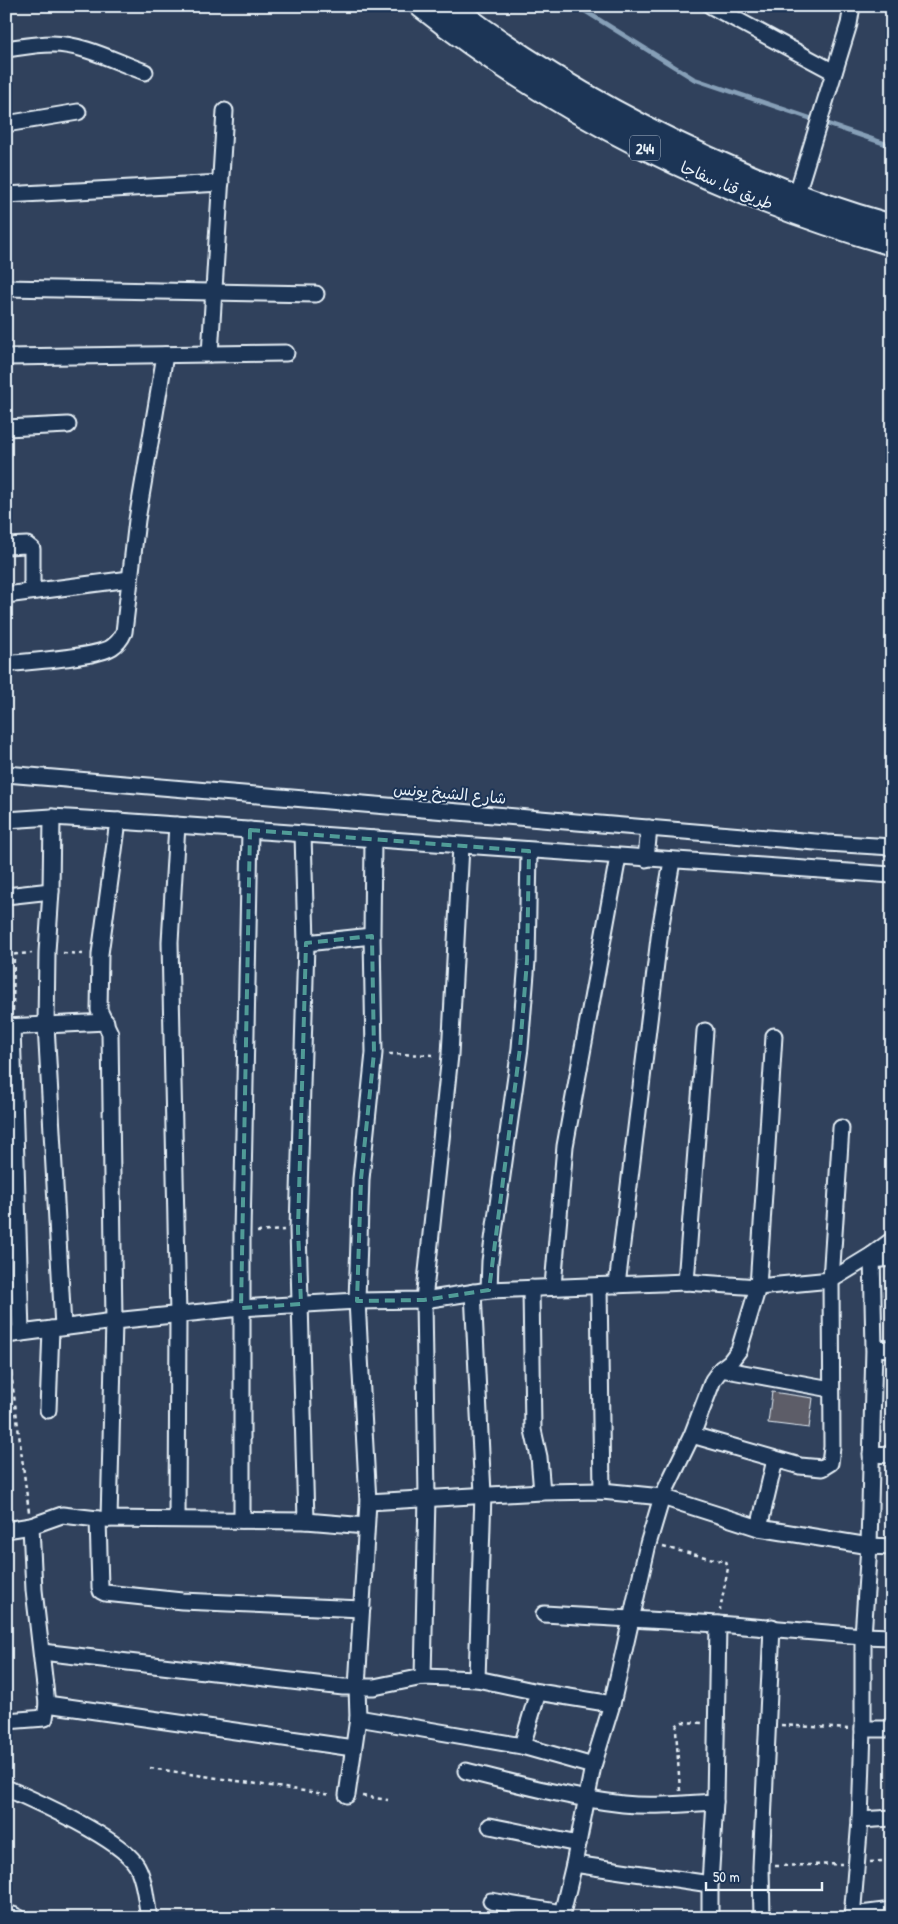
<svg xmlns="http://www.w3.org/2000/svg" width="898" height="1924" font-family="'Patrick Hand','Playpen Sans Arabic',sans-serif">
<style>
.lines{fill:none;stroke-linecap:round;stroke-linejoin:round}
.stream{stroke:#869fb7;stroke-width:4.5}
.building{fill:#5d5d68;stroke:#e8f1f8}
.minor-casing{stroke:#e8f1f8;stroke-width:19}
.highway-casing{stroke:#e8f1f8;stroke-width:26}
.path{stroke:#e8f1f8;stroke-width:2.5;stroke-dasharray:4 4;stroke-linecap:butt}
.minor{stroke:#1d3557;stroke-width:15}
.highway{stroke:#1d3557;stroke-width:22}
.marked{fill:none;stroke:#509b97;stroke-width:4;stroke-dasharray:10 6;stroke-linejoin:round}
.labels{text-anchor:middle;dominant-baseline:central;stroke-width:4;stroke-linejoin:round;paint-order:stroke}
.shield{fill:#1d3557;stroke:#abb9c8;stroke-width:1}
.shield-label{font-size:15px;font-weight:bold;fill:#e8f1f8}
.street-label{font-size:16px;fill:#e8f1f8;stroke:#1d3557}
</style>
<rect width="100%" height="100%" fill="#30415c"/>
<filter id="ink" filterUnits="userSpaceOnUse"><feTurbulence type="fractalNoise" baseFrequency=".02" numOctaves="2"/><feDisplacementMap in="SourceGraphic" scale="10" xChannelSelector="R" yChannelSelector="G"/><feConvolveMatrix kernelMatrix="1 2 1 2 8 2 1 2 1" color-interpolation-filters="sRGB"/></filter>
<g filter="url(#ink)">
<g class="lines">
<polyline class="stream" points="577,6 694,79 892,146"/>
</g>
<polygon class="building" points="772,1392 813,1398 809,1428 768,1423"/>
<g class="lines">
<defs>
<g id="minor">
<polyline points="711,6 834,72"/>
<path d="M6,49C21,47 37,44 52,44C84,44 116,62 145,72"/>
<polyline points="6,124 78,112"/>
<polyline points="6,195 221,183"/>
<polyline points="794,203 849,24 852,6"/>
<polyline points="6,288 316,294"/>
<polyline points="210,354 225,111"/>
<polyline points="6,357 286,353"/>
<polyline points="6,428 68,425"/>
<polyline points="6,546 27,545 32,549 32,591"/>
<polyline points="6,595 130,579"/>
<path d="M6,664C29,661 95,658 112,647C118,643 121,639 124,632L137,520L165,355"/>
<polyline points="6,774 827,843 892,847"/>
<polyline points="52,817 51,891 47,952 46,1025 63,1327"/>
<polyline points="6,820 52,817 118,821 892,875"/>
<polyline points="177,825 170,942 178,1316 177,1519"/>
<polyline points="303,834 306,943 298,1229 306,1521"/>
<polyline points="646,859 649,828"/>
<polyline points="6,896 51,891"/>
<polyline points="306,943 372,936"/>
<polyline points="12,1026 21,1333"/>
<polyline points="6,1027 106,1022"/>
<polyline points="872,1260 892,1258"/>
<polyline points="686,1282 705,1031"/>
<polyline points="617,1285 660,930 672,861"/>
<polyline points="553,1286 565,1146 618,857"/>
<polyline points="599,1286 602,1491"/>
<polyline points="531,1288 533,1430 539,1457 542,1492"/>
<polyline points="489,1290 490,1261 520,1048 527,961 529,851"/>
<polyline points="473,1292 483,1494 477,1679"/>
<polyline points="6,1335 114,1321 241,1308 357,1301 424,1300 489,1290 686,1282 758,1287 831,1280 872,1255 892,1240"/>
<polyline points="874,1348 892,1349"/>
<polyline points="721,1369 831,1389"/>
<polyline points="48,1410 51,1329"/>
<polyline points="692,1435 800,1466 822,1468 830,1463 832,1447 831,1280 841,1128"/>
<polyline points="871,1454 892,1455"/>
<polyline points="368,1502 542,1492 602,1491 662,1497 759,1528 869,1546 892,1547"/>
<polyline points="98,1519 100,1587 101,1591 105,1593 182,1601 362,1609"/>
<polyline points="109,1519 114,1321 110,1033 99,1010 100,954 118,821"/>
<polyline points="242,1520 242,1233 250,830"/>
<polyline points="759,1528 775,1460"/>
<polyline points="6,1530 31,1526 62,1515 98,1519 306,1521 366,1526"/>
<polyline points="544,1614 718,1624 863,1636 892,1637"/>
<polyline points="42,1652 343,1687 374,1687 423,1677 477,1679 538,1692 612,1704"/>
<polyline points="423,1677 427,1497 424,1300 450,1055 461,846"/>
<polyline points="47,1704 353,1748"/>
<polyline points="358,1718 522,1746 593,1766"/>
<polyline points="6,1721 45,1718 47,1704 34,1590 31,1526"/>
<polyline points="863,1729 892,1729"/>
<polyline points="522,1746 538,1692"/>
<path d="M466,1771C517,1784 570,1798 623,1804C653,1807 685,1804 715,1802"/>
<path d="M6,1788C36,1801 121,1839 137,1866C145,1881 146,1901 149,1918"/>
<polyline points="347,1795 358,1718 357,1687 368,1502 357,1301 361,1179 374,1053 372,936 373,839"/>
<polyline points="860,1820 892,1818"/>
<polyline points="490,1826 578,1844"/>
<polyline points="574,1864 710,1884"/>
<polyline points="491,1901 562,1913"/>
<polyline points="853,1915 892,1910"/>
<polyline points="6,1916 13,1915 19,1918"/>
<polyline points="561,1918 574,1864 593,1766 612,1704 648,1544 662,1497 692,1435 713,1380 721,1369 730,1362 739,1350 758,1287 774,1036"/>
<polyline points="710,1918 710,1884 715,1802 718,1624"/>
<polyline points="762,1918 761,1867 772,1627"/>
<polyline points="852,1918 860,1820 863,1729 863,1636 869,1546 874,1348 872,1255"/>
</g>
<g id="highway">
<path d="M421,6C560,116 722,195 892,244"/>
<path d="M451,6C540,74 639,129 742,173C791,194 841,212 892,226"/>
</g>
</defs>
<use href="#minor" class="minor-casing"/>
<use href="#highway" class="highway-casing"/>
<g class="path">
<polyline points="63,953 85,954"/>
<polyline points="6,955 32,953"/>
<polyline points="13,1011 14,955"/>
<polyline points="389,1054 436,1055"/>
<polyline points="257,1232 284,1230"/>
<polyline points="8,1349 29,1512"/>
<polyline points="663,1547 726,1562 728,1568 720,1610"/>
<polyline points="781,1725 848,1729"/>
<polyline points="150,1768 331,1795"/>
<polyline points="680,1791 676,1729 677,1725 682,1722 702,1723"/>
<polyline points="362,1796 388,1800"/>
<polyline points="870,1862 892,1860"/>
<polyline points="775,1866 842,1864"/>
</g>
<use href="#minor" class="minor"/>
<use href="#highway" class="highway"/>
</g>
</g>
<path class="marked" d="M250,830L529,851L527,961L520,1048L489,1290L424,1300L357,1301L361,1179L374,1053L372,936L306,943L298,1229L301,1304L241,1308Z"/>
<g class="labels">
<rect class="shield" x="630" y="135.5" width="30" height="25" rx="4"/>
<g class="shield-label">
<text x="645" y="148">244</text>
</g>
<g class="street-label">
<text transform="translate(727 185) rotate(23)">طريق قنا, سفاجا</text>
<text transform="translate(450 793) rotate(5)">شارع الشيخ يونس</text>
</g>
</g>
<rect width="898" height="1924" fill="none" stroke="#1d3557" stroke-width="25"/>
<rect x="12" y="12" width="873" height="1899" fill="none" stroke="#e8f1f8" stroke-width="2" filter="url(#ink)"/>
<path d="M706 1882v8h116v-8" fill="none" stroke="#e8f1f8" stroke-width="2.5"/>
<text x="713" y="1882" font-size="15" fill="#e8f1f8" stroke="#1d3557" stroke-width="4" paint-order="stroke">50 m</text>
</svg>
